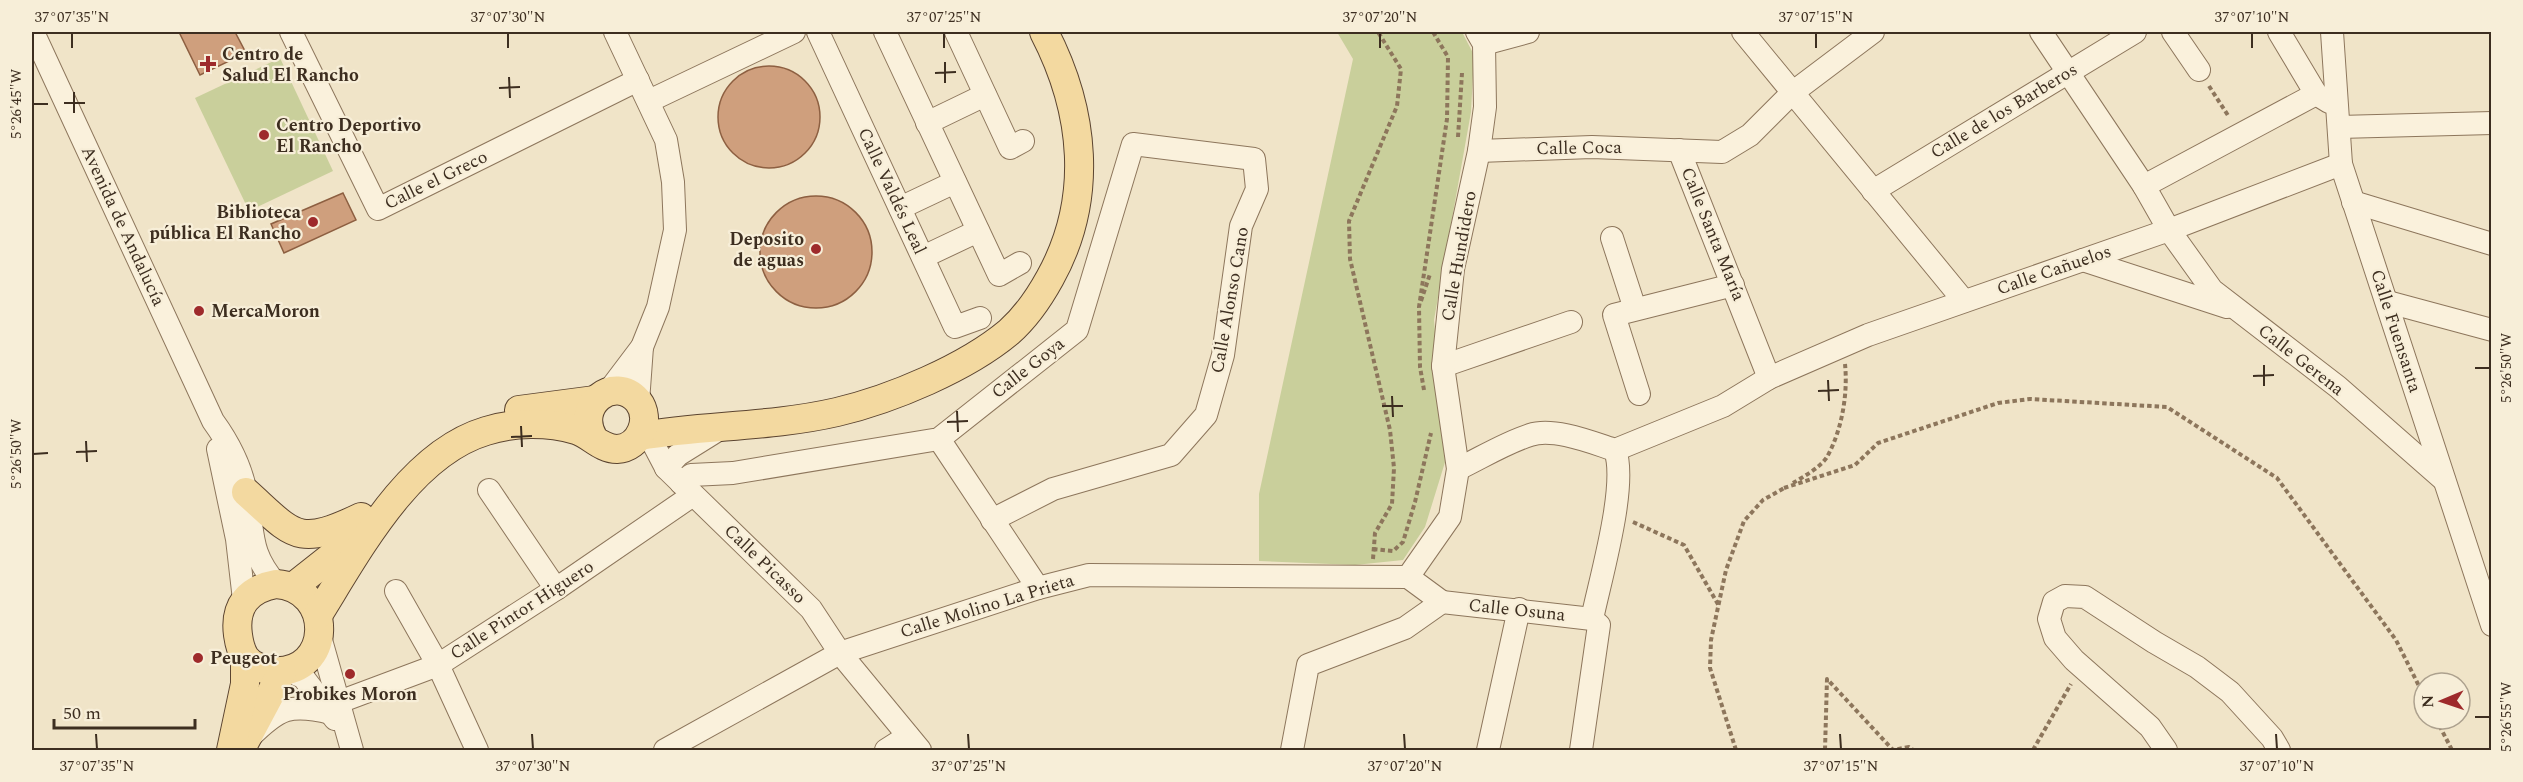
<svg xmlns="http://www.w3.org/2000/svg" width="2523" height="782" font-family="Spectral,serif">
<style>
.green{fill:#c9cf9b}
.building{fill:#cf9f7d;stroke:#8d5f41;stroke-width:1.5}
.lines{fill:none;stroke-linecap:round;stroke-linejoin:round}
.minor-casing{stroke:#8d765c;stroke-width:24}
.major-casing{stroke:#5b4430;stroke-width:30}
.path{stroke:#8d765c;stroke-width:4;stroke-dasharray:4.5 3;stroke-linecap:butt}
.minor{stroke:#faf1dc;stroke-width:22}
.major{stroke:#f3d9a0;stroke-width:28}
.ticks{fill:none;stroke:#3d2e20;stroke-width:2}
.poi-dot{fill:#9e2a2b;stroke:#f7eed8;stroke-width:2}
.labels{text-anchor:middle;dominant-baseline:central;stroke-width:4.5;stroke-linejoin:round;paint-order:stroke}
.poi-label{font-size:18px;font-weight:bold;fill:#3d2e20;stroke:#f7eed8;text-anchor:start}
.street-label{font-size:18px;fill:#3d2e20;stroke:#f7eed8}
.neatline{fill:none;stroke:#3d2e20;stroke-width:2}
.ticks-label{font-size:15px;text-anchor:middle;fill:#3d2e20}
</style>
<rect width="100%" height="100%" fill="#f0e4c8"/>
<g class="green">
<polygon points="1337,32 1462,32 1474,55 1471,112 1434,320 1446,459 1425,527 1403,560 1355,565 1259,561 1259,494 1353,59"/>
<polygon points="280,58 333,171 249,211 195,98"/>
</g>
<g class="building">
<polygon points="179,32 235,32 246,53 200,75"/>
<circle cx="769" cy="117" r="51"/>
<polygon points="343,193 356,220 284,253 271,224"/>
<circle cx="816" cy="252" r="56"/>
</g>
<g class="lines">
<defs>
<g id="minor">
<path d="M33,32L213,421C229,443 241,466 246,493C255,532 247,550 276,584"/>
<polyline points="291,32 378,209 638,80"/>
<polyline points="818,32 955,327 980,318"/>
<polyline points="885,32 999,275 1020,263"/>
<polyline points="956,32 1010,148 1023,141"/>
<polyline points="1743,32 1964,301"/>
<polyline points="2041,32 2144,186 2169,230 2212,290 2338,387 2444,480"/>
<polyline points="2173,32 2199,70"/>
<polyline points="2279,32 2316,94 2329,102"/>
<polyline points="2332,32 2341,164 2492,625"/>
<polyline points="1484,44 1528,32"/>
<polyline points="649,101 794,32"/>
<polyline points="927,123 985,95"/>
<polyline points="2339,127 2492,123"/>
<polyline points="1679,150 1769,378"/>
<polyline points="1479,151 1592,147 1722,152 1750,135 1792,93 1873,32"/>
<polyline points="2144,186 2316,94"/>
<polyline points="1873,191 2135,32"/>
<polyline points="2353,202 2492,244"/>
<polyline points="900,208 955,182"/>
<polyline points="1612,238 1635,309"/>
<polyline points="923,257 978,231"/>
<polyline points="2083,260 2227,307"/>
<polyline points="2388,302 2492,330"/>
<polyline points="1443,366 1571,322"/>
<polyline points="608,392 642,347 658,307 675,230 673,182 666,140 615,32"/>
<polyline points="1639,394 1614,315 1733,285"/>
<polyline points="638,402 642,347"/>
<polyline points="644,426 666,468 811,609 840,653 920,750"/>
<polyline points="939,439 1038,588"/>
<polyline points="218,449 237,539 244,600"/>
<polyline points="666,468 678,455 723,427"/>
<path d="M1458,469C1481,458 1505,443 1530,435C1554,427 1593,443 1615,450L1723,406L1769,378L1868,335L2169,230L2341,164"/>
<polyline points="681,483 691,475 733,473 939,439 1077,330 1133,144 1254,159 1257,189 1241,226 1223,355 1206,415 1171,455 1053,489 992,520"/>
<polyline points="489,490 556,589"/>
<polyline points="1408,577 1450,517 1458,469 1443,366 1453,269 1479,151 1485,107 1484,44 1477,32"/>
<polyline points="1408,577 1442,602"/>
<polyline points="396,591 438,665 477,750"/>
<polyline points="1442,602 1592,619"/>
<path d="M1592,619C1600,580 1628,485 1615,450"/>
<polyline points="319,633 352,750"/>
<polyline points="287,671 303,677 335,719"/>
<polyline points="339,702 438,665 556,589 693,495"/>
<path d="M250,737C279,708 290,703 331,713"/>
<polyline points="665,750 840,653 1038,588 1089,575 1408,577"/>
<polyline points="886,750 908,736"/>
<polyline points="1292,750 1308,665 1405,628 1442,602"/>
<polyline points="1488,750 1519,609"/>
<polyline points="1581,750 1599,625 1592,619"/>
<polyline points="2166,750 2150,727 2074,660 2055,638 2049,619 2054,602 2065,596 2085,597 2154,642 2197,667 2230,692 2272,738 2279,750"/>
</g>
<g id="major">
<polyline points="519,410 595,400"/>
<path d="M640,436C706,425 772,427 837,412C892,399 966,368 1009,332C1026,317 1039,298 1050,278C1094,199 1085,111 1044,32"/>
<path d="M246,492C294,535 296,548 361,517"/>
<path d="M276,584C335,588 333,675 273,671C263,670 250,665 245,657C241,651 239,642 238,635C234,606 248,589 276,584Z"/>
<polyline points="293,587 331,557 354,528"/>
<path d="M318,615C358,551 409,454 486,431C514,422 548,422 576,430C591,435 601,449 617,449C640,448 652,419 638,401C614,373 573,406 594,439"/>
<polyline points="241,749 282,672"/>
<polyline points="231,750 245,684 245,658"/>
</g>
</defs>
<use href="#minor" class="minor-casing"/>
<use href="#major" class="major-casing"/>
<g class="path">
<polyline points="2209,86 2229,117"/>
<polyline points="1458,137 1462,73"/>
<polyline points="1421,301 1430,274"/>
<polyline points="1424,390 1420,367 1419,307 1447,119 1448,57 1433,32"/>
<path d="M1793,483C1803,477 1821,467 1827,457C1842,430 1848,394 1845,364"/>
<polyline points="1784,488 1855,465 1878,443 1998,403 2030,399 2167,407 2277,478 2396,640 2424,696"/>
<polyline points="1633,522 1684,545 1719,606"/>
<polyline points="1373,549 1393,551 1403,542 1415,502 1431,433"/>
<polyline points="1373,559 1375,533 1392,504 1394,468 1390,430 1350,259 1349,221 1397,106 1401,69 1378,32"/>
<polyline points="2436,719 2452,750"/>
<polyline points="1736,750 1710,668 1711,640 1726,570 1744,521 1763,500 1786,487"/>
<polyline points="1825,750 1827,679 1893,750 1909,747 1913,750"/>
<polyline points="2033,750 2071,684"/>
</g>
<use href="#minor" class="minor"/>
<use href="#major" class="major"/>
</g>
<path class="ticks" d="M72,33V48M508,33V48M944,33V48M1380,33V48M1816,33V48M2252,33V48M945,62V83M935,73L956,72M509,77L510,98M499,88L520,87M74,92V113M64,103H85M33,104H48M2264,365V386M2475,368H2490M2253,376L2274,375M1828,380L1829,401M1818,391L1839,390M1392,396L1393,417M1382,406H1403M957,411L958,432M947,422L968,421M521,426L522,447M511,437L532,436M86,441L87,462M76,452L97,451M33,454L48,453M2475,717H2490M96,734L97,749M532,734L533,749M968,734L969,749M1404,734L1405,749M1840,734L1841,749M2276,734L2277,749"/>
<g class="poi-dot">
<path d="M205 55h6v6h6v6h-6v6h-6v-6h-6v-6h6z"/>
<circle cx="264" cy="135" r="6"/>
<circle cx="313" cy="222" r="6"/>
<circle cx="816" cy="249" r="6"/>
<circle cx="199" cy="311" r="6"/>
<circle cx="198" cy="658" r="6"/>
<circle cx="350" cy="674" r="6"/>
</g>
<g class="labels">
<g class="poi-label">
<text x="222" y="54">Centro de<tspan x="222" dy="21">Salud El Rancho</tspan></text>
<text x="276" y="125">Centro Deportivo<tspan x="276" dy="21">El Rancho</tspan></text>
<text x="301" y="212" text-anchor="end">Biblioteca<tspan x="301" dy="21">pública El Rancho</tspan></text>
<text x="804" y="239" text-anchor="end">Deposito<tspan x="804" dy="21">de aguas</tspan></text>
<text x="211" y="311">MercaMoron</text>
<text x="210" y="658">Peugeot</text>
<text x="350" y="694" text-anchor="middle">Probikes Moron</text>
</g>
<g class="street-label">
<text transform="translate(2004 111) rotate(-31)">Calle de los Barberos</text>
<text transform="translate(1579 148) rotate(-1)">Calle Coca</text>
<text transform="translate(436 180) rotate(-26)">Calle el Greco</text>
<text transform="translate(892 191) rotate(65)">Calle Valdés Leal</text>
<text transform="translate(123 226) rotate(65)">Avenida de Andalucía</text>
<text transform="translate(1713 234) rotate(68)">Calle Santa María</text>
<text transform="translate(1459 256) rotate(-80)">Calle Hundidero</text>
<text transform="translate(2054 270) rotate(-19)">Calle Cañuelos</text>
<text transform="translate(1230 300) rotate(-80)">Calle Alonso Cano</text>
<text transform="translate(2396 331) rotate(72)">Calle Fuensanta</text>
<text transform="translate(2301 360) rotate(38)">Calle Gerena</text>
<text transform="translate(1028 368) rotate(-38)">Calle Goya</text>
<text transform="translate(765 564) rotate(44)">Calle Picasso</text>
<text transform="translate(987 606) rotate(-17)">Calle Molino La Prieta</text>
<text transform="translate(522 610) rotate(-33)">Calle Pintor Higuero</text>
<text transform="translate(1517 610) rotate(6)">Calle Osuna</text>
</g>
</g>
<rect width="2523" height="782" fill="none" stroke="#f7eed8" stroke-width="66"/>
<g transform="translate(2442 701) rotate(268)"><circle r="28" fill="#f7eed8" stroke="#ada18e" stroke-width="1.5"/>
<path d="M0-4.5L10 22L0 15L-10 22Z" fill="#9e2a2b"/>
<text y="-9" font-size="16" font-weight="bold" text-anchor="middle" fill="#3d2e20">N</text>
</g>
<path d="M54 719v9h141v-9" fill="none" stroke="#3d2e20" stroke-width="3"/>
<text x="63" y="719" font-size="18" fill="#3d2e20" stroke="#f7eed8" stroke-width="4.5" paint-order="stroke">50 m</text>
<rect x="33" y="33" width="2457" height="716" class="neatline"/>
<g class="ticks-label">
<text x="72" y="22">37°07'35"N</text>
<text x="508" y="22">37°07'30"N</text>
<text x="944" y="22">37°07'25"N</text>
<text x="1380" y="22">37°07'20"N</text>
<text x="1816" y="22">37°07'15"N</text>
<text x="2252" y="22">37°07'10"N</text>
<text transform="translate(16 104) rotate(-90)" y="5">5°26'45"W</text>
<text transform="translate(2506 368) rotate(-90)" y="5">5°26'50"W</text>
<text transform="translate(16 454) rotate(-90)" y="5">5°26'50"W</text>
<text transform="translate(2506 717) rotate(-90)" y="5">5°26'55"W</text>
<text x="97" y="771">37°07'35"N</text>
<text x="533" y="771">37°07'30"N</text>
<text x="969" y="771">37°07'25"N</text>
<text x="1405" y="771">37°07'20"N</text>
<text x="1841" y="771">37°07'15"N</text>
<text x="2277" y="771">37°07'10"N</text>
</g>
</svg>
